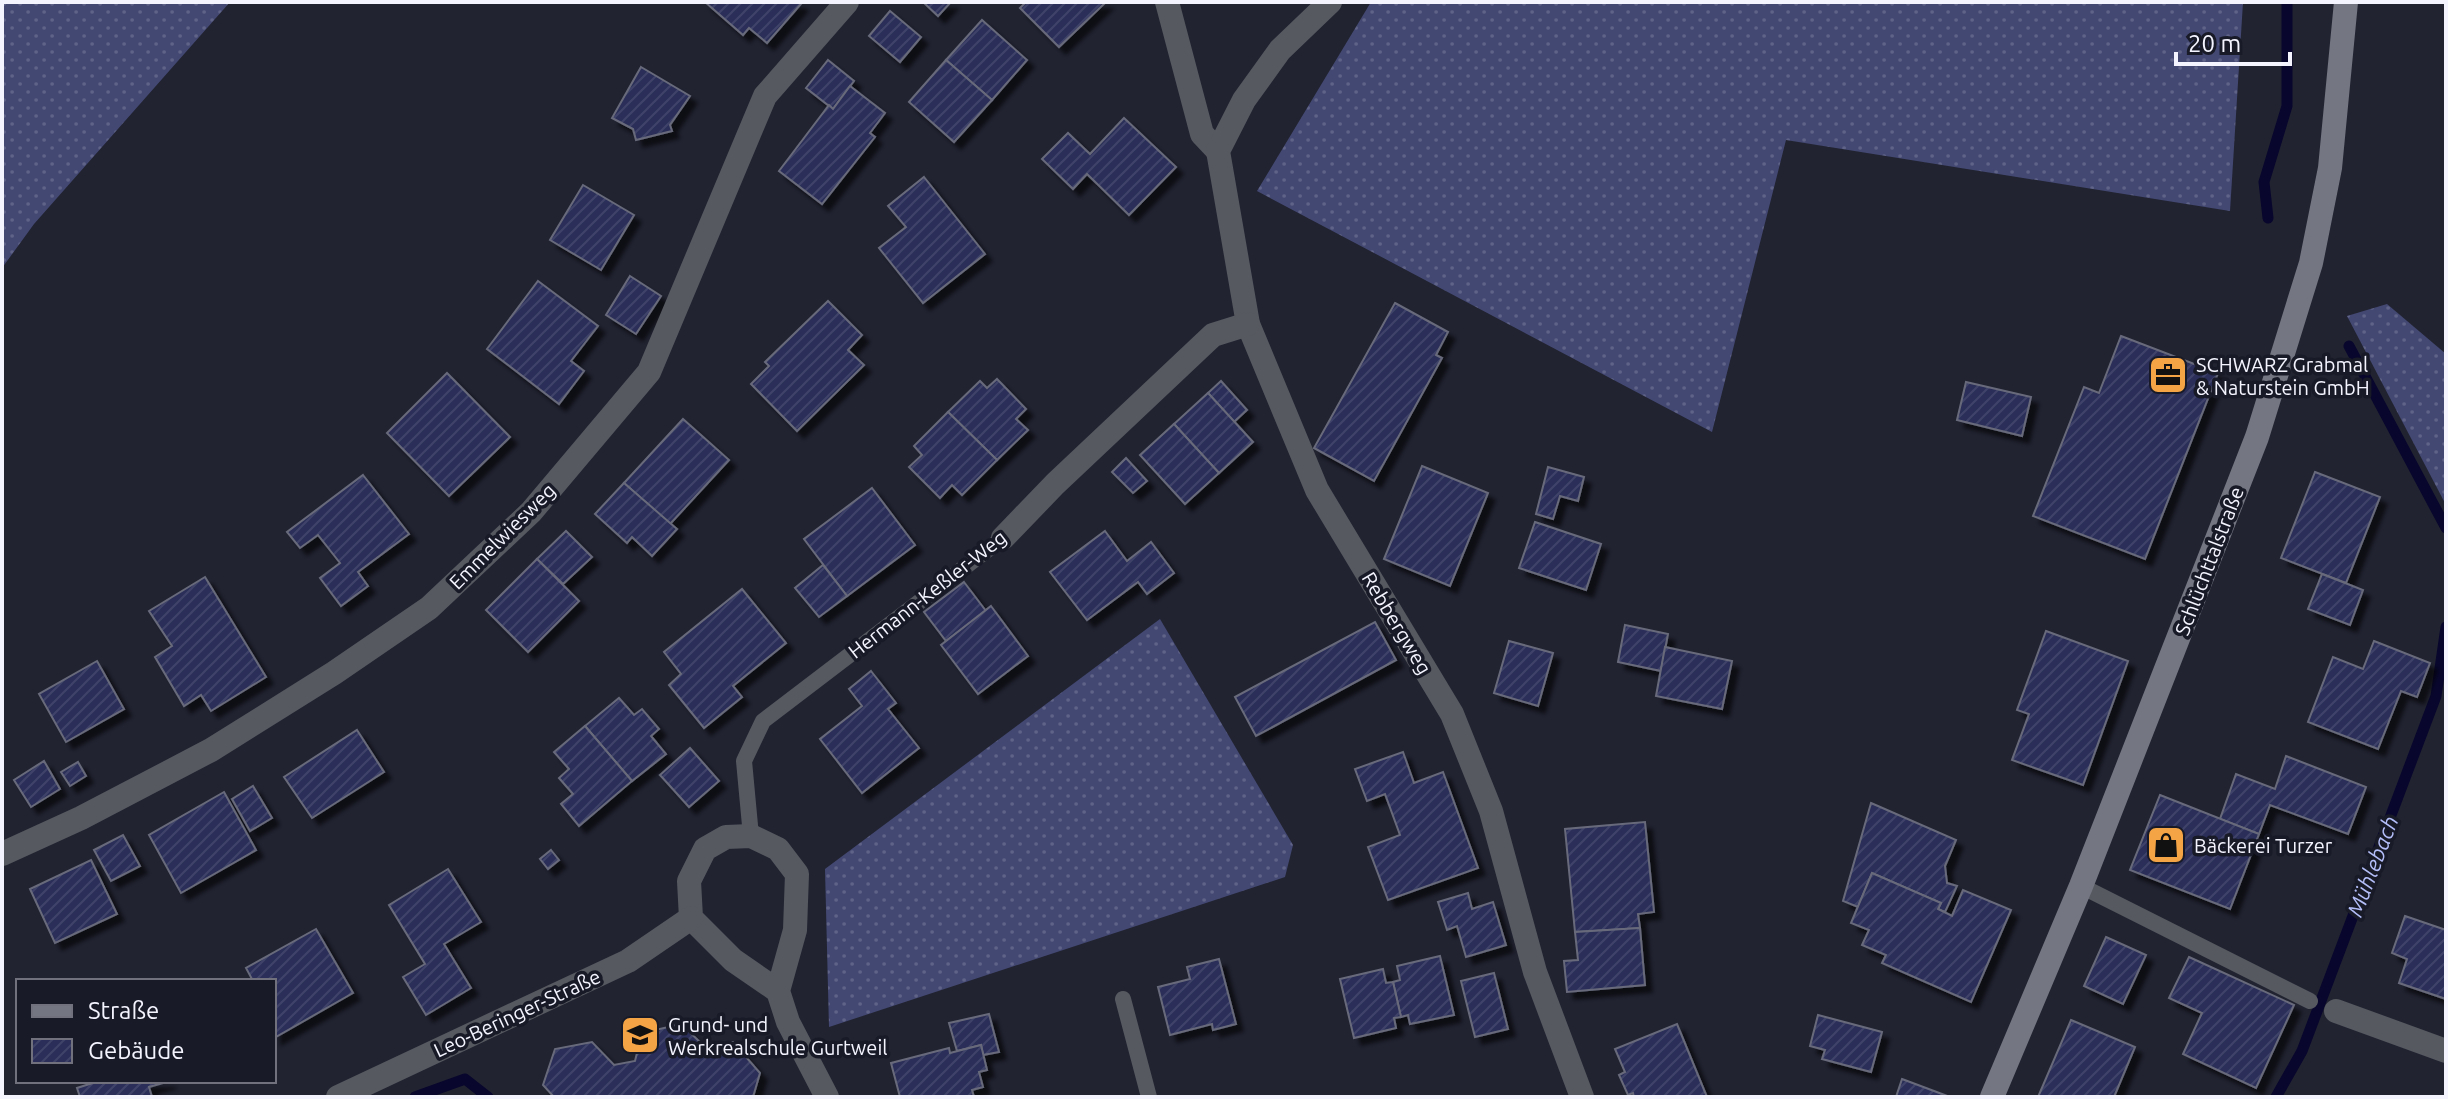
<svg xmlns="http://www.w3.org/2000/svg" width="2448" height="1099" font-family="Ubuntu,sans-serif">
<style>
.grass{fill:url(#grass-dots)}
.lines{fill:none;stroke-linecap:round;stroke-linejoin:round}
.stream{stroke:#08062c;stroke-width:11}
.building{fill:url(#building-hatch);stroke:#686b7b;stroke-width:2;filter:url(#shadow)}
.lane{stroke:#575960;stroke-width:16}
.street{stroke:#575960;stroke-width:24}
.secondary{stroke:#747681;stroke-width:24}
.labels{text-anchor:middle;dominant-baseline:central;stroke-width:7;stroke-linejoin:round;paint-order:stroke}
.poi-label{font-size:20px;fill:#f3f4fe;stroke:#181a27;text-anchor:start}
.street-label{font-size:20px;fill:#f3f4fe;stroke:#181a27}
.water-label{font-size:22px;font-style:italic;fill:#b3bdf7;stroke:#181a27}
</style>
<defs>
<pattern id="grass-dots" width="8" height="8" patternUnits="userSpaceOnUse" patternTransform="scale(2)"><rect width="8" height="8" fill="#434873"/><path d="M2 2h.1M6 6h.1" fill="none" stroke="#5f6388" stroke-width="1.8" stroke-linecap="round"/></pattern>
<pattern id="building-hatch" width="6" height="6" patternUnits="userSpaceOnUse" patternTransform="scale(2)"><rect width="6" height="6" fill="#2a2e58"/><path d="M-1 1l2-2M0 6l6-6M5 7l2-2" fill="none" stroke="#3f4369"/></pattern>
<filter id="shadow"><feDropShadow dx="7" dy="7" stdDeviation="2" flood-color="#0009"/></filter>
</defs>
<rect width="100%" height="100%" fill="#212331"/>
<g class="grass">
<polygon points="2,2 230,2 34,224 2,268"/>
<polygon points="1371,2 2243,2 2230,211 1786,140 1712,432 1257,191"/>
<polygon points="2387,304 2446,354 2446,505 2347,316"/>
<polygon points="1160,619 1293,845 1285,877 829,1027 825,869"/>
</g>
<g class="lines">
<g class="stream">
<polyline points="2268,218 2264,182 2287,106 2287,2"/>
<polyline points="2349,346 2446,528"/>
<polyline points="415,1097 465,1079 488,1097"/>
<polyline points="2276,1097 2302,1051 2436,696 2446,627"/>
</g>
</g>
<g class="building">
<polygon points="705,2 798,2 801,4 767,43 749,28 743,35"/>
<polygon points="923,2 951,2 938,16"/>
<polygon points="1026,2 1106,2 1059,47 1020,8"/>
<polygon points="890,11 921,37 900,62 869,36"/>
<polygon points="982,20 1027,60 992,100 946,60"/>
<polygon points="828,60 854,81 833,109 806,88"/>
<polygon points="946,60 992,100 954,142 909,102"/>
<polygon points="641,67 690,96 670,125 672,131 636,140 633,129 612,118"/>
<polygon points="850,86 885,113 870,133 875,137 822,204 779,171 829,105 833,109"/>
<polygon points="1124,118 1176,167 1129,215 1087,174 1073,189 1042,159 1068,133 1090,154"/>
<polygon points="924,177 985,254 923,303 879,248 906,227 888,206"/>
<polygon points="583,185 634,215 601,270 550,240"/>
<polygon points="630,276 661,296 636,334 606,315"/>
<polygon points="538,281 598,326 571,361 584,371 559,404 487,349"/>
<polygon points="828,301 862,335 848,350 864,365 797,431 751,384 769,366 765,362"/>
<polygon points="1395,303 1448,332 1436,355 1442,358 1374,481 1314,448"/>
<polygon points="2121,336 2218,373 2145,559 2033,516 2084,387 2099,393"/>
<polygon points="447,373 510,437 449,496 387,433"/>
<polygon points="997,379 1026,409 1016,419 1028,430 997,460 948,412 980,381 987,388"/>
<polygon points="1221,381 1247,410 1234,422 1208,393"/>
<polygon points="1966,382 2031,397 2022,436 1957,420"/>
<polygon points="1208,393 1253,442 1219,473 1174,424"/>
<polygon points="948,412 997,460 962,495 952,485 940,498 909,467 922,455 914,446"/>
<polygon points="683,419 729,460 670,524 624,483"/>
<polygon points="1174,424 1219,473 1185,504 1140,455"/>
<polygon points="1126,458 1147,481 1133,493 1112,472"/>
<polygon points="1422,466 1488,493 1450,586 1384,559"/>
<polygon points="1548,467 1584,477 1578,501 1560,496 1553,519 1536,514"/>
<polygon points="2315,472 2380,497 2346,583 2281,558"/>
<polygon points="363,475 409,534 358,572 368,586 341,606 320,578 340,563 318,535 300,548 287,532"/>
<polygon points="624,483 677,529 652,556 632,537 627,543 595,514"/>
<polygon points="872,488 915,545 847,596 804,539"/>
<polygon points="1535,522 1601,544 1586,590 1519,568"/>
<polygon points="566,531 592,557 563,584 537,559"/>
<polygon points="1105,531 1127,561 1151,542 1174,573 1147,594 1138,582 1087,620 1050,572"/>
<polygon points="537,559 579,601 528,652 486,610"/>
<polygon points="823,565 847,596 819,617 795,588"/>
<polygon points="2322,574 2363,590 2350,625 2308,609"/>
<polygon points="205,577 266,677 211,711 201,695 184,706 155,657 172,646 149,611"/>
<polygon points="964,582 986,611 946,641 924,612"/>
<polygon points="742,589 786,643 733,686 742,697 704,728 669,685 681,674 664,652"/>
<polygon points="991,606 1028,656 978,694 941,645"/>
<polygon points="1375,622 1396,660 1256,736 1235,697"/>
<polygon points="1625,625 1668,634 1661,671 1618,662"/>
<polygon points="2046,631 2128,661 2083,785 2012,760 2029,714 2017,710"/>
<polygon points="1509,641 1553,653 1538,706 1494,693"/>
<polygon points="2374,641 2430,663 2417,697 2401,691 2378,749 2308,722 2333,657 2363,669"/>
<polygon points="1665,647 1732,661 1722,709 1656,696"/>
<polygon points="97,661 124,709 66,742 39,694"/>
<polygon points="871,671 896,703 888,709 919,748 862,793 820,739 862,706 849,689"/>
<polygon points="619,698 634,715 642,709 659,729 651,736 666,754 632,781 585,726"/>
<polygon points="585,726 632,781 579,826 561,804 573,794 559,778 569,769 554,752"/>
<polygon points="357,730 384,772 312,818 284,777"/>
<polygon points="690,748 719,781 689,807 660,775"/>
<polygon points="1403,752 1414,783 1443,772 1478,868 1388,900 1368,847 1400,835 1385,794 1367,801 1355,769"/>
<polygon points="2286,756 2366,787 2348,834 2270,805 2259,834 2220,819 2236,774 2275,789"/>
<polygon points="44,761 60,789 31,807 14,780"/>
<polygon points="78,762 86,776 70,786 61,772"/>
<polygon points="253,786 272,818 250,831 232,799"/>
<polygon points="224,792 256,850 181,893 149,835"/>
<polygon points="2160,795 2259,834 2230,909 2130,870"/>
<polygon points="1871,803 1956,840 1945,866 1947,883 1957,886 1945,912 1938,909 1941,903 1872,873 1858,907 1843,901"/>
<polygon points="1645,822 1654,912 1638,914 1640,928 1575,932 1565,829"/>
<polygon points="123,835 140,866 111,881 94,850"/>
<polygon points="551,850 559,860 548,869 540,859"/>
<polygon points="91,860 117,914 55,943 30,889"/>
<polygon points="448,869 481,922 444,944 471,988 426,1015 403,977 425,964 389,905"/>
<polygon points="1872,873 1941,903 1938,909 1952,916 1963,890 2011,910 1971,1002 1882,963 1886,955 1862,945 1869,930 1851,923"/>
<polygon points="1468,893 1472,909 1493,902 1506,945 1466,957 1457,926 1447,930 1438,902"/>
<polygon points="2405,916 2446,930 2446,999 2399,983 2407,959 2392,953"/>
<polygon points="1640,928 1645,985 1567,992 1564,961 1578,960 1575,932"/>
<polygon points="316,929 353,993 274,1038 274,981 253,981 246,968"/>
<polygon points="2106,937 2146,955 2123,1004 2084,986"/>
<polygon points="1440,956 1454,1015 1410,1024 1408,1015 1401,1017 1393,982 1400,980 1397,966"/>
<polygon points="2189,957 2294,1005 2256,1088 2183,1054 2202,1013 2169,998"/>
<polygon points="1219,959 1236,1024 1213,1030 1212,1024 1170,1035 1158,987 1190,979 1187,967"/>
<polygon points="1383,969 1386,983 1393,982 1401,1017 1394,1018 1396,1028 1354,1038 1340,979"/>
<polygon points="1494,973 1508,1029 1475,1037 1461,981"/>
<polygon points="989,1014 999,1052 983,1055 981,1045 957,1051 949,1023"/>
<polygon points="1818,1015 1882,1032 1871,1072 1822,1059 1825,1050 1810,1046"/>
<polygon points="2071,1020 2135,1047 2114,1097 2038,1097"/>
<polygon points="681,1024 703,1045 733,1042 760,1073 753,1097 554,1097 543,1085 555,1049 592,1042 614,1065 635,1061 642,1033"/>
<polygon points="1677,1024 1707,1097 1634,1097 1633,1093 1628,1095 1619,1075 1625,1072 1615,1049"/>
<polygon points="981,1045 987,1070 979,1072 983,1087 972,1090 974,1097 900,1097 891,1063 949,1048 950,1053"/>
<polygon points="1902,1079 1950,1097 1896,1097"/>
<polygon points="99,1081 170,1081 149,1087 152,1097 80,1097 77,1088"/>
</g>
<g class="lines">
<g class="lane">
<polyline points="751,836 744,761 763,721 1003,538"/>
<polyline points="2081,886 2310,1001"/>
<polyline points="1123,999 1149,1097"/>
</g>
<g class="street">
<polyline points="1167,2 1202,134 1218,151"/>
<polyline points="1330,2 1280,50 1244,100 1218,151 1248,324 1317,490 1452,714 1491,811 1535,972 1582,1097"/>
<polyline points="1003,538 1055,484 1213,335 1248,324"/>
<polyline points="2,854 81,818 211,750 334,673 429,608 531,512 649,372 765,96 847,2"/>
<polyline points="778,991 733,960 691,918 689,881 705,849 726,837 751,836 778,849 797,874 795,930 778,991 788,1022 827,1097"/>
<polyline points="2336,1011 2446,1051"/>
<polyline points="338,1097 628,961 691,918"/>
</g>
<polyline class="secondary" points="1992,1097 2081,886 2257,437 2311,263 2330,168 2346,2"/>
</g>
<defs>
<symbol id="office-square" viewBox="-11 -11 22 22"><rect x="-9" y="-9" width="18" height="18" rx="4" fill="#f4a444" stroke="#181a27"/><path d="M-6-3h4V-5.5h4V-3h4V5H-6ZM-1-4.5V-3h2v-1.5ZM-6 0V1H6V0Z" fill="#111"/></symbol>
<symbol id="shop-square" viewBox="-11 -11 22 22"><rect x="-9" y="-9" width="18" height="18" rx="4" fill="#f4a444" stroke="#181a27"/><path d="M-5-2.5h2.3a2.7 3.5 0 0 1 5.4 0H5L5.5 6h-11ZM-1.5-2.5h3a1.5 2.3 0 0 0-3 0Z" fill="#111"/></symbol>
<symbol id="school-square" viewBox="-11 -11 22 22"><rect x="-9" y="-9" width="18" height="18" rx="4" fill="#f4a444" stroke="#181a27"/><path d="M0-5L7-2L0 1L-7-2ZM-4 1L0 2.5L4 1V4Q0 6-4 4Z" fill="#111"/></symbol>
</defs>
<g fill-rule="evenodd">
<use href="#office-square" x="2146" y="353" width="44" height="44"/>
<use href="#shop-square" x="2144" y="823" width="44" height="44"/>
<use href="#school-square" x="618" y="1013" width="44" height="44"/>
</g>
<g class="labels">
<g class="poi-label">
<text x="2196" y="364">SCHWARZ Grabmal<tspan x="2196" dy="23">&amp; Naturstein GmbH</tspan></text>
<text x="2194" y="845">Bäckerei Turzer</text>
<text x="668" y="1024">Grund- und<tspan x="668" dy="23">Werkrealschule Gurtweil</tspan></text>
</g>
<g class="street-label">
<text transform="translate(502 536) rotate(-45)">Emmelwiesweg</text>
<text transform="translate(2209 561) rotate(-69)">Schlüchttalstraße</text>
<text transform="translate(927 594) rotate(-38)">Hermann-Keßler-Weg</text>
<text transform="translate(1397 623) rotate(59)">Rebbergweg</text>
<text transform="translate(517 1013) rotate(-25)">Leo-Beringer-Straße</text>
</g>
<g class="water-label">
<text transform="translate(2372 866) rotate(-69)">Mühlebach</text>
</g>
</g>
<rect width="2448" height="1099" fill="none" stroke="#f3f4fe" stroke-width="8"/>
<rect x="16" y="979" width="260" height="104" fill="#181a27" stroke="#70717d" stroke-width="2"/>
<rect x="32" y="1005" width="40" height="12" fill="#747681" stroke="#70717d" stroke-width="2"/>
<text x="88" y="1019" font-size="24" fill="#f3f4fe">Straße</text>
<rect x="32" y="1039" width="40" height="24" fill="url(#building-hatch)" stroke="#70717d" stroke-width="2"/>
<text x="88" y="1059" font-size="24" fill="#f3f4fe">Gebäude</text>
<path d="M2176 52v12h114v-12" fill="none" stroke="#f3f4fe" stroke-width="4"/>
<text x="2188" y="52" font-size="24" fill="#f3f4fe" stroke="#181a27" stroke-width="6" paint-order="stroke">20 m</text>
</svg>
